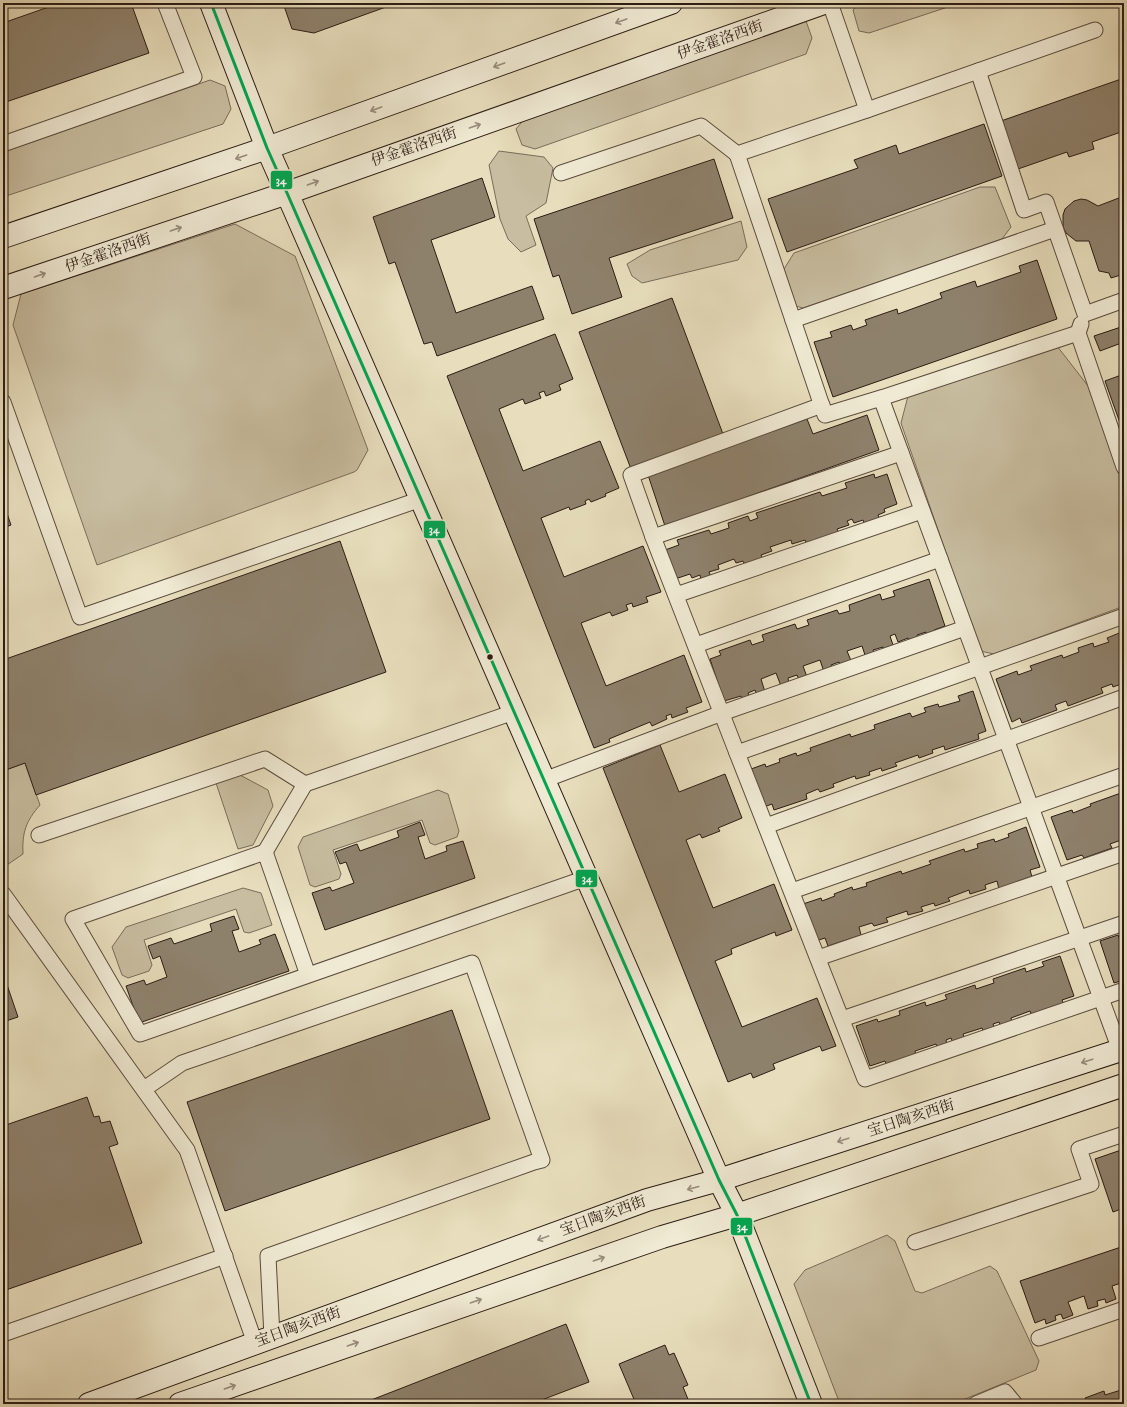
<svg xmlns="http://www.w3.org/2000/svg" width="1127" height="1407" font-family="'IM FELL DW Pica','Noto Serif SC',serif">
<style>
.green{fill:#c8bda0;stroke:#7a6c5a}
.building{fill:#8e816c;stroke:#2c1c14}
.lines{fill:none;stroke-linecap:round;stroke-linejoin:round}
.lane-casing{stroke:#5b4c3e;stroke-width:17}
.secondary-casing{stroke:#2c1c14;stroke-width:24}
.lane{stroke:#f0ead4;stroke-width:15}
.secondary{stroke:#f0ead4;stroke-width:22}
.bus-1-casing{stroke:#f0ead4;stroke-width:6}
.bus-1{stroke:#00a651;stroke-width:3}
.oneway{stroke:#988d7e}
.bus-dot{fill:#2c1c14;stroke:#f0ead4;stroke-width:1.5}
.labels{text-anchor:middle;dominant-baseline:central;stroke-width:3;stroke-linejoin:round;paint-order:stroke}
.street-label{font-size:15px;fill:#2c1c14;stroke:#f0ead4}
.line-badge{stroke:#f0ead4;stroke-width:1.5}
.badge-label{font-size:11px;text-anchor:middle;font-weight:bold;fill:#fff}
</style>
<rect width="100%" height="100%" fill="#e8debd"/>
<filter id="stains"><feTurbulence type="fractalNoise" baseFrequency=".005" numOctaves="4"/><feColorMatrix values="0 0 0 0 .2 0 0 0 0 .09 0 0 0 0 .02 0 0 0 .5 -.17"/></filter>
<radialGradient id="worn" r=".72"><stop offset=".6" stop-color="#630" stop-opacity="0"/><stop offset="1" stop-color="#630" stop-opacity=".3"/></radialGradient>
<g class="green">
<polygon points="860,3 960,3 869,33 859,31 853,10"/>
<polygon points="793,21 806,21 812,38 806,54 535,149 522,145 516,129 527,116"/>
<polygon points="210,80 225,86 231,109 223,124 3,197 3,152"/>
<polygon points="499,151 544,157 553,168 546,203 526,216 536,245 521,252 508,239 500,219 489,165"/>
<polygon points="980,187 995,187 1011,227 1002,239 803,308 796,306 784,269 794,253"/>
<polygon points="741,221 747,247 738,260 642,283 632,276 627,264 650,250"/>
<polygon points="235,224 295,256 368,450 357,470 354,472 97,565 13,325 21,294"/>
<polygon points="1057,346 1092,391 1124,483 1124,606 994,654 980,651 901,423 908,396"/>
<path d="M25,763L40,805C26,821 22,832 23,854L4,867L3,865V771Z"/>
<polygon points="240,775 268,790 273,806 253,845 238,849 216,783"/>
<polygon points="438,790 448,794 459,831 457,837 435,845 430,843 422,820 333,850 341,874 339,879 315,887 310,885 298,847 303,837"/>
<polygon points="243,888 261,893 272,925 249,933 244,932 236,909 144,940 152,965 149,971 128,978 122,975 112,947 126,927"/>
<polygon points="887,1235 895,1241 915,1291 922,1293 990,1266 997,1271 1039,1361 1036,1370 953,1404 840,1404 794,1284 805,1270"/>
</g>
<g class="building">
<polygon points="60,3 131,3 149,53 3,103 3,23"/>
<polygon points="283,3 397,3 314,33 292,29"/>
<polygon points="1124,78 1124,131 1092,142 1094,149 1069,157 1067,152 1018,169 1001,121"/>
<polygon points="984,124 1002,176 787,252 768,199 858,168 854,160 896,145 899,154"/>
<polygon points="714,159 733,218 609,258 622,297 572,314 559,275 553,277 534,219"/>
<polygon points="482,178 495,217 431,240 456,313 532,286 544,319 437,356 432,342 424,344 395,262 389,264 373,217"/>
<polygon points="1124,196 1124,262 1122,263 1124,274 1111,278 1109,273 1099,271 1089,241 1076,241 1066,233 1063,227 1063,215 1065,209 1074,201 1081,199 1087,200 1098,206"/>
<polygon points="1037,260 1057,319 833,397 814,342 832,337 830,332 851,325 853,330 867,325 865,320 897,309 898,314 942,298 940,293 975,281 977,287 1021,272 1019,266"/>
<polygon points="672,298 723,434 631,469 579,332"/>
<polygon points="1124,326 1124,342 1100,351 1094,336"/>
<polygon points="555,334 573,379 559,385 561,390 546,396 544,391 539,393 541,398 525,404 523,399 499,409 523,471 600,441 619,488 605,494 606,496 591,502 589,499 585,501 586,504 570,510 569,507 541,518 564,577 643,546 661,592 646,597 648,602 633,607 632,603 626,605 628,610 612,616 610,612 581,623 606,686 684,655 702,702 686,708 688,712 672,718 671,714 666,716 667,719 652,726 650,722 609,739 610,742 594,748 447,376"/>
<polygon points="1124,374 1124,434 1105,381"/>
<polygon points="867,415 879,450 665,526 648,475 807,419 813,434"/>
<polygon points="874,474 875,478 887,474 897,504 884,509 885,512 878,515 880,520 865,525 863,520 854,523 852,519 847,521 849,525 837,529 839,533 807,545 805,540 792,544 791,540 770,547 772,551 761,555 763,559 745,565 743,561 736,563 734,559 718,565 719,569 709,572 711,577 701,580 700,575 692,578 690,574 675,579 665,550 679,545 677,540 709,530 711,534 729,528 728,523 748,516 750,521 758,518 756,513 820,492 822,496 847,488 845,483"/>
<polygon points="3,502 11,525 3,528"/>
<polygon points="340,541 386,672 36,795 25,763 3,771 3,660"/>
<polygon points="929,579 945,626 934,630 936,634 927,637 926,632 917,635 919,640 910,643 908,638 898,642 895,634 890,636 894,648 884,652 883,647 873,650 875,655 866,658 862,646 847,651 852,663 841,667 839,662 831,665 832,669 824,672 820,660 803,666 807,677 799,680 797,675 788,678 789,683 781,686 776,673 761,679 765,692 757,695 755,690 748,693 750,698 742,700 741,696 724,701 710,659 721,655 719,651 750,640 752,645 764,641 762,635 795,624 797,629 809,625 807,620 837,610 839,614 850,611 849,605 880,594 882,600 895,596 893,591"/>
<polygon points="1124,631 1124,683 1113,687 1112,684 1101,688 1103,693 1068,706 1066,701 1055,705 1057,710 1022,723 1020,718 1012,722 996,679 1017,671 1018,675 1032,670 1030,666 1062,655 1063,658 1079,652 1078,648 1093,643 1094,647 1109,642 1107,638"/>
<polygon points="973,691 986,731 978,734 979,739 945,750 944,746 932,750 933,753 919,758 918,755 895,763 897,766 882,771 881,768 869,772 870,775 856,779 855,776 833,784 834,787 820,792 818,789 806,794 807,799 774,810 772,804 764,807 751,769 765,764 766,767 780,762 779,759 796,753 797,756 811,751 810,748 850,734 851,737 875,729 874,725 910,713 912,717 926,712 924,708 938,704 939,707 960,701 958,696"/>
<polygon points="660,745 679,792 725,774 742,818 718,828 720,831 702,838 700,834 686,840 713,908 774,884 792,930 776,936 775,932 731,949 732,954 715,961 742,1027 817,998 836,1046 822,1051 820,1046 773,1064 775,1069 753,1078 751,1073 728,1082 603,768"/>
<polygon points="1121,793 1122,795 1124,795 1124,839 1110,844 1112,848 1084,858 1082,855 1067,860 1051,817 1072,810 1073,813 1091,806 1090,804"/>
<polygon points="420,822 425,835 418,837 425,859 447,851 446,846 463,841 475,878 325,930 312,893 330,887 332,891 354,883 346,862 340,864 335,852 357,844 360,851 399,837 397,831"/>
<polygon points="1026,827 1040,867 1030,870 1032,877 999,889 997,881 985,885 986,889 970,894 969,890 948,898 950,901 935,906 934,903 921,907 923,911 908,915 907,911 886,918 888,922 874,926 872,923 859,927 861,935 828,946 825,938 816,941 803,904 821,898 822,901 835,896 834,894 852,887 853,890 867,886 866,883 901,871 902,874 931,864 929,861 964,849 965,852 978,848 977,844 994,839 995,842 1009,837 1008,834"/>
<polygon points="234,916 239,929 232,931 239,952 261,944 259,940 275,934 289,971 139,1023 126,986 144,980 146,985 167,977 160,956 153,959 148,946 171,938 174,944 212,931 210,924"/>
<polygon points="1118,935 1120,940 1124,939 1124,980 1114,983 1100,941"/>
<polygon points="1060,956 1074,996 1062,1000 1064,1005 1032,1016 1030,1011 1011,1018 1012,1023 1001,1027 999,1022 993,1024 995,1029 984,1033 982,1028 963,1034 965,1039 953,1043 951,1038 946,1040 947,1045 938,1049 936,1044 915,1051 916,1056 887,1066 885,1061 870,1066 856,1026 877,1019 878,1022 900,1015 899,1011 925,1002 926,1006 947,999 945,995 975,985 976,989 994,983 993,979 1025,968 1026,972 1044,966 1042,962"/>
<polygon points="3,973 18,1017 3,1022"/>
<polygon points="452,1010 490,1119 225,1211 187,1102"/>
<polygon points="87,1097 94,1117 99,1116 101,1123 110,1121 118,1144 109,1147 142,1243 3,1291 3,1126"/>
<polygon points="1124,1149 1124,1208 1113,1212 1095,1159"/>
<polygon points="1124,1246 1124,1282 1112,1286 1116,1299 1106,1303 1105,1299 1097,1301 1098,1306 1088,1309 1084,1296 1068,1302 1073,1315 1063,1319 1061,1314 1055,1316 1056,1320 1046,1324 1045,1319 1035,1323 1020,1281"/>
<polygon points="566,1324 589,1382 531,1404 361,1404"/>
<polygon points="665,1345 669,1355 674,1353 688,1385 683,1387 690,1404 636,1404 619,1364"/>
<polygon points="1124,1384 1124,1404 1080,1404 1087,1402 1085,1398 1104,1391 1105,1395 1121,1390 1119,1386"/>
</g>
<g class="lines">
<defs>
<g id="lane">
<polyline points="830,3 867,110 1095,30"/>
<polyline points="978,71 1024,210 1046,202 1085,314 1124,300"/>
<polyline points="3,144 194,77 165,3"/>
<polyline points="737,154 825,415 881,398 1120,1050"/>
<polyline points="561,173 701,126 737,154 867,110"/>
<polyline points="793,320 1055,229"/>
<polyline points="1081,324 1078,333 1124,467"/>
<polyline points="881,398 1078,333"/>
<polyline points="3,402 80,617 421,499"/>
<polyline points="822,405 631,475 653,537 737,753 865,1079 1124,990"/>
<polyline points="653,537 901,453"/>
<polyline points="676,595 922,511"/>
<polyline points="696,645 940,559"/>
<polyline points="737,753 1124,616"/>
<polyline points="544,780 722,713 965,628"/>
<polyline points="766,826 1124,697"/>
<polyline points="39,835 265,759 305,784"/>
<polyline points="265,852 305,784 514,712"/>
<polyline points="792,891 1124,775"/>
<polyline points="3,894 187,1150 255,1343"/>
<polyline points="818,958 1124,853"/>
<polyline points="308,975 265,852 73,919 140,1034 586,878"/>
<polyline points="842,1019 1124,923"/>
<polyline points="144,1089 182,1063 472,963 542,1160 534,1162 268,1256 272,1337"/>
<polyline points="915,1242 1091,1184 1079,1149 1124,1134"/>
<polyline points="3,1334 225,1256"/>
<polyline points="1039,1338 1124,1309"/>
<polyline points="976,1404 1005,1392 1015,1404"/>
</g>
<g id="secondary">
<polyline points="211,3 267,148 287,193 719,1180 737,1215 811,1404"/>
<polyline points="3,237 267,148 671,3"/>
<polyline points="3,288 287,193 824,3"/>
<polyline points="89,1404 647,1200 719,1180 1124,1049"/>
<polyline points="180,1404 662,1237 737,1215 1124,1085"/>
</g>
</defs>
<use href="#lane" class="lane-casing"/>
<use href="#secondary" class="secondary-casing"/>
<use href="#lane" class="lane"/>
<use href="#secondary" class="secondary"/>
<defs>
<polyline id="bus-1" points="211,3 267,148 287,193 719,1180 737,1215 811,1404"/>
</defs>
<use href="#bus-1" class="bus-1-casing"/>
<use href="#bus-1" class="bus-1"/>
</g>
<defs><path id="oneway-shaft" d="M-6 0H5M1.5-3L5.5 0L1.5 3" fill="none" stroke-width="1.6" stroke-linecap="round" stroke-linejoin="round"/></defs>
<g class="oneway">
<use href="#oneway-shaft" transform="translate(621 21) rotate(160)"/>
<use href="#oneway-shaft" transform="translate(499 65) rotate(160)"/>
<use href="#oneway-shaft" transform="translate(376 109) rotate(160)"/>
<use href="#oneway-shaft" transform="translate(475 126) rotate(-19)"/>
<use href="#oneway-shaft" transform="translate(241 157) rotate(161)"/>
<use href="#oneway-shaft" transform="translate(313 183) rotate(-20)"/>
<use href="#oneway-shaft" transform="translate(176 229) rotate(-19)"/>
<use href="#oneway-shaft" transform="translate(40 275) rotate(-19)"/>
<use href="#oneway-shaft" transform="translate(1087 1061) rotate(162)"/>
<use href="#oneway-shaft" transform="translate(843 1140) rotate(162)"/>
<use href="#oneway-shaft" transform="translate(693 1188) rotate(165)"/>
<use href="#oneway-shaft" transform="translate(543 1238) rotate(160)"/>
<use href="#oneway-shaft" transform="translate(599 1259) rotate(-19)"/>
<use href="#oneway-shaft" transform="translate(476 1301) rotate(-19)"/>
<use href="#oneway-shaft" transform="translate(353 1344) rotate(-19)"/>
<use href="#oneway-shaft" transform="translate(230 1387) rotate(-19)"/>
</g>
<circle class="bus-dot" cx="490" cy="657" r="3.5"/>
<g class="labels">
<g class="street-label">
<text transform="translate(720 40) rotate(-19)">伊金霍洛西街</text>
<text transform="translate(414 147) rotate(-19)">伊金霍洛西街</text>
<text transform="translate(108 253) rotate(-19)">伊金霍洛西街</text>
<text transform="translate(911 1118) rotate(-18)">宝日陶亥西街</text>
<text transform="translate(603 1216) rotate(-20)">宝日陶亥西街</text>
<text transform="translate(298 1327) rotate(-20)">宝日陶亥西街</text>
</g>
</g>
<g class="line-badge">
<rect x="270" y="170" width="23" height="20" rx="4" fill="#00a651"/>
<rect x="423" y="520" width="23" height="19" rx="4" fill="#00a651"/>
<rect x="575" y="869" width="23" height="19" rx="4" fill="#00a651"/>
<rect x="730" y="1217" width="23" height="19" rx="4" fill="#00a651"/>
</g>
<g class="badge-label">
<text x="281" y="184">34</text>
<text x="434" y="533">34</text>
<text x="587" y="882">34</text>
<text x="742" y="1230">34</text>
</g>
<rect width="1127" height="1407" fill="none" stroke="#e8debd" stroke-width="16"/>
<rect x="4" y="4" width="1119" height="1399" fill="none" stroke="#2c1c14" stroke-width="2"/>
<rect x="8" y="8" width="1111" height="1391" fill="none" stroke="#2c1c14"/>
<rect width="100%" height="100%" filter="url(#stains)"/>
<rect width="100%" height="100%" fill="url(#worn)"/>
</svg>
